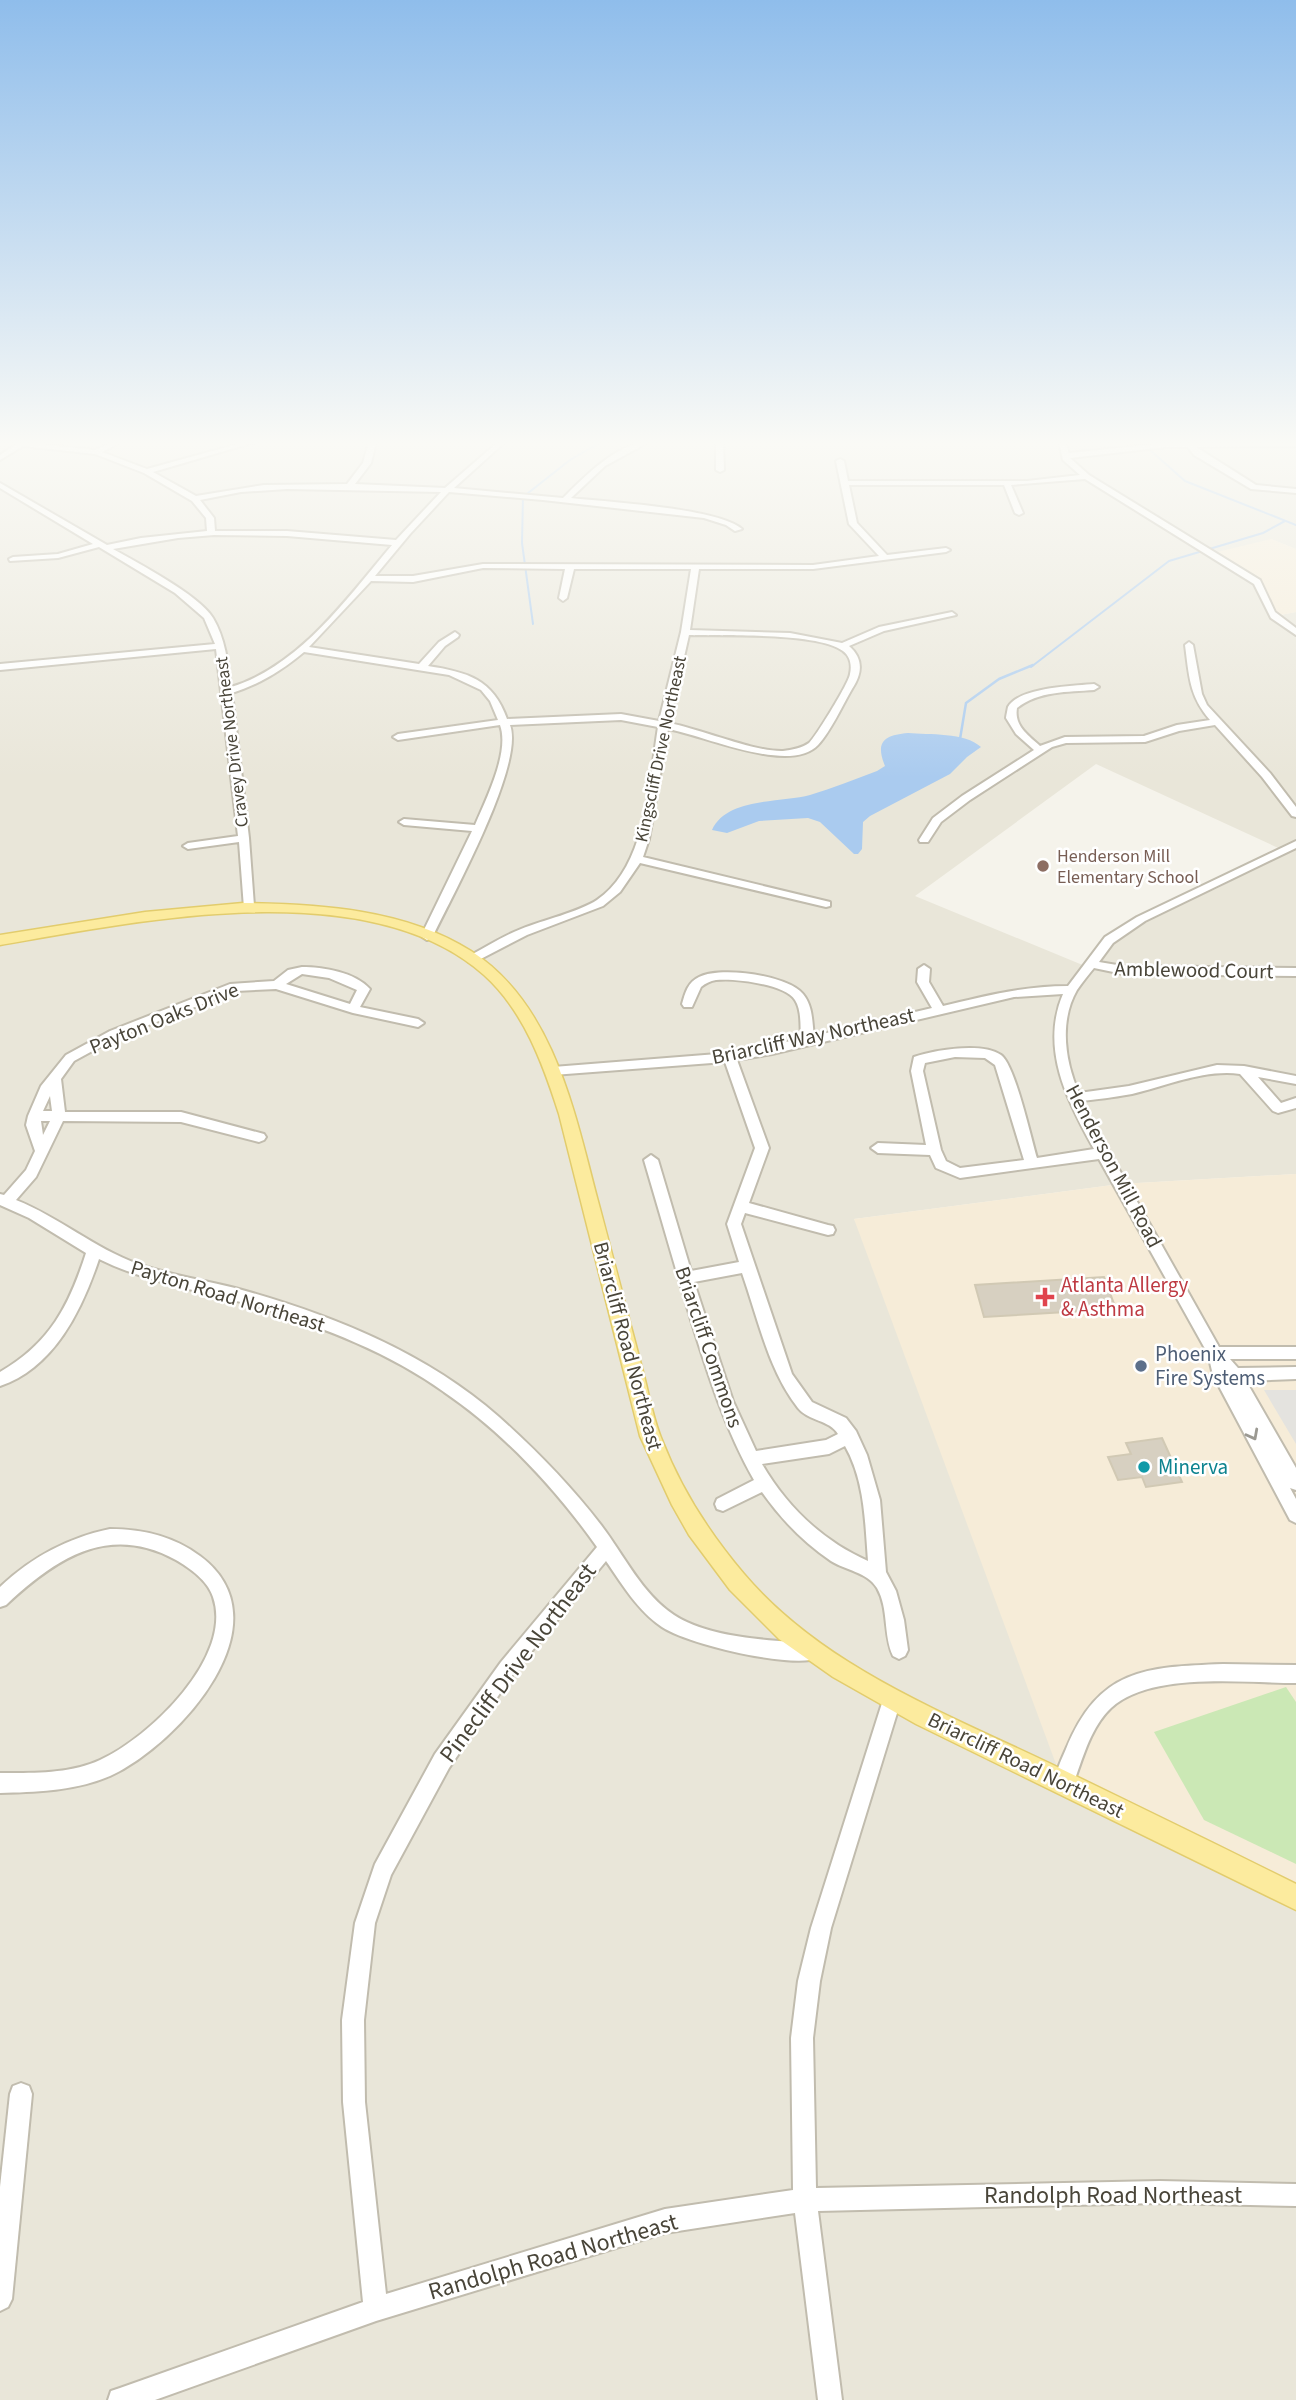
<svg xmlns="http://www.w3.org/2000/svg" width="1296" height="2400" font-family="'Source Sans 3',sans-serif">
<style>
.residential{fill:#e9e6d9;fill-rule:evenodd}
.commercial{fill:#f6ecd8}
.green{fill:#cbe8b5}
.parking{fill:#e4e3df}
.water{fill:#aacbef}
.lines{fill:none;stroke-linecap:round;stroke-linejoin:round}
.stream-far1{stroke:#aacbef;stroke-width:2}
.stream{stroke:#aacbef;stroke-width:2.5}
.building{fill:#d7d0c1;stroke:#d1c9b4;stroke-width:2}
.minor-casing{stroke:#c1bcae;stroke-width:4}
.major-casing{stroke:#e2cc6d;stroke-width:3}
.minor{fill:#fff;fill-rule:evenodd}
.major{fill:#fceb9e;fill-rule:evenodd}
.oneway{stroke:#9b9992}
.education-dot{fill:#8d6e63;stroke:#fff;stroke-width:2.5}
.health-dot{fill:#e0444e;stroke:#fff;stroke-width:2.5}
.service-dot{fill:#5c6f8a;stroke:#fff;stroke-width:2.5}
.culture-dot{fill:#0f9aa8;stroke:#fff;stroke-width:2.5}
.labels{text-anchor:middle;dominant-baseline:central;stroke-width:5;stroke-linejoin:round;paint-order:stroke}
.far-street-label{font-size:18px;fill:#494539;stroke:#fff}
.far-education-label{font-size:18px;fill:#785e54;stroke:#fff;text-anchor:start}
.street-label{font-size:21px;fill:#494539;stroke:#fff}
.health-label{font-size:21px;fill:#be3a42;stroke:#fff;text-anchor:start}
.service-label{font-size:21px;fill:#4e5e75;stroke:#fff;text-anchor:start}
.culture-label{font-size:21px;fill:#0d838f;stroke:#fff;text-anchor:start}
.near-street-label{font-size:24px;fill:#494539;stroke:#fff}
</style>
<rect width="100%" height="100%" fill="#f5f3eb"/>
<path class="residential" d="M0,442H1296V549L1271,539L1260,583L1275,616L1296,612V1174L1120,1184L854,1219L1296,1899V2400H0ZM1096,764L1287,852L1216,889L1129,925L1085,966L915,896Z"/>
<g class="commercial">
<polygon points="1271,539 1296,549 1296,612 1275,616 1260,583 1213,553"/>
<polygon points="1296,1174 1296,1899 1063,1783 854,1219 1120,1184"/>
</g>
<polygon class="green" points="1286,1687 1296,1702 1296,1864 1204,1820 1154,1732"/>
<polygon class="parking" points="1264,1390 1296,1390 1296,1444"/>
<path class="water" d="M908,733C929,735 965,732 981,747L967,757L950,774L870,816L863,822L862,849L858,854H854L820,822L808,818L759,821L727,833L712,830C727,797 782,803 810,795C833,788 855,779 877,771L885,766C875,742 884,735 908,733Z"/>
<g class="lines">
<g class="stream-far1">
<polyline points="1141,442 1185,481 1296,525"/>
<polyline points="533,624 522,543 523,497 570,460 601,442"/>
<polyline points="1031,667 1169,561 1263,533 1285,521"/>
</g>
<polyline class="stream" points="960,739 966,703 999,679 1033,665"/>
</g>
<g class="building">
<polygon points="1104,1277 1116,1309 984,1317 975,1285"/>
<polygon points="1162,1438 1182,1482 1146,1487 1142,1477 1118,1480 1108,1457 1131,1454 1126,1443"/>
</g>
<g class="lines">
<defs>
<g id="minor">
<path d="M20,442L95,450L113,442H121L102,452L147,469L245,442H255L153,472L196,496L264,485L347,484L363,463L369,442H376L371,463L355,484L445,488L498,442H505L454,488L563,498C584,477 618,442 649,442L605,466L571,498C607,502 718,508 742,529L735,531L726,525L704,518L543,500L449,492L410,534L375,576H413L483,564L813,565L879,556L849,524L836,461L840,459L844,461L848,481H1027L1080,475L1063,460L1059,442H1065L1069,453L1166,443L1296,442V446L1196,447L1256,485L1296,489V493L1251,489L1194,455L1188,447H1166L1070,458L1089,475L1260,580L1275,612L1296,628V635L1271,618L1254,584L1085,479L1011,485L1023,513L1019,515L1015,513L1004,485H849L857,523L887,555L946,548L950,550L946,552L813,569H699L690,630L790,633L842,643L879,627L952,612L956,615L884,631L849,646C864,659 862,674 852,689C842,706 831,731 818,745C790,775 703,735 668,729L649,839L643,857L830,902V906L826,907L640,863L620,892L603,906L527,935L473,963L469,962V956C486,947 503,936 521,929C543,920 579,912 597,900C647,866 649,782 658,727L621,720L510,725C525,764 452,896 433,936L427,940L421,936L472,831L404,825L399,822L404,819L475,825C486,799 510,752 500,725L398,740L393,737L398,734L498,720L490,701L481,690L449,675L304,652C281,671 260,684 232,693L249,838L254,906L248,909L244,908L239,842L188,849L183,846L188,843L238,836L216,649L0,670V664L215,644L204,618L175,593L99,547L58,558L10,561L9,559L13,557L58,554L93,544L0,488V483L107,545L141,538L207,531L206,518L192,501L144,473L95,454L23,446L0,460V455ZM287,489L441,492L396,540L287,531H215L214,518L200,500L241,492ZM214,535L287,536L392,545C348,597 300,666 231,687C228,663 225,638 213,618C199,595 138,563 113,549L178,538ZM483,568L565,569L559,598L563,601L567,598L574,569H691L681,632L659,721L621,714L507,719C493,679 467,672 428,666L445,646L458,637L459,635L455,632L439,642L419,664L309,647L371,581L413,582ZM689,635C723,636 818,632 843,651C850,656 852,665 850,674C849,683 815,738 809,743C802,748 792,750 783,751C754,752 701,729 669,723Z"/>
<polygon points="716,442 723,442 724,470 720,472 716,470"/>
<path d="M1189,642L1193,645L1202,694L1207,705L1270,773L1296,807V817L1292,816L1262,777L1215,725L1179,731L1145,742L1066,743L1052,747L970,800L941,822L928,842H920L919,840L933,818L962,796L1034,750L1016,734L1006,718C1006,717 1008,707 1008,707C1019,687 1074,686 1094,684L1099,687L1094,690C1068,692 1038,691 1017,708C1014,726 1028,735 1040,746L1065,737L1144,736L1177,725L1210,720C1189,696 1189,675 1185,645Z"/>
<path d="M1296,841V848L1145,921L1113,943L1099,962L1123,966L1296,968V976L1123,974L1094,968C1088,975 1082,983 1077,990C1059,1021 1065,1062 1079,1093L1129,1086L1217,1065L1244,1066L1296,1076V1084L1258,1077L1281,1103L1296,1098V1108L1278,1113L1273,1111L1240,1074C1205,1069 1166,1086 1132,1094C1116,1097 1099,1099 1082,1101L1090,1118L1219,1347H1296V1359H1230L1238,1368L1296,1367V1379L1246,1381L1296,1468V1490L1290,1488L1296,1499V1523L1290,1520L1213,1375L1208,1354L1099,1159L960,1178L936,1168L930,1155L878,1153L871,1148L878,1143L926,1145L911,1071L914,1057C935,1050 982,1042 1001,1055C1015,1065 1031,1138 1037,1158L1094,1149C1067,1101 1040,1048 1063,994L1014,997L772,1054L737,1060L769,1148L749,1203L828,1225L833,1226L835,1230L833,1234L828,1235L745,1213L741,1224L792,1374L812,1402L846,1418L856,1431L867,1455L880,1500L886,1572L896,1591L904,1620L908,1650L905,1656L899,1659L893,1656C883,1635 889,1609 877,1588C867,1572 845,1570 831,1561C803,1542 781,1519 762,1492L723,1511L717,1509L715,1504L717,1499L754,1480C726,1431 708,1375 691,1320C675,1267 660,1214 644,1160L651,1155L658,1160L691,1271L739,1262L727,1224L755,1148L725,1062L553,1075L547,1071L553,1067L730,1053L801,1039C800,1027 802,1011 795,1000C785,984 734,978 716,980C710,981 706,983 701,987L692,1007H684L682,1004C685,993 688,982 699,977C720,966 788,975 803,994C813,1006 812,1022 814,1036L932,1008L917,982L918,969L924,965L930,969L929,982L943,1006C985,996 1024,986 1068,986L1105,937L1137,917ZM955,1057L985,1058L995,1065L1024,1160L960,1168L946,1161L941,1150L923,1071L925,1063ZM742,1273C758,1318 768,1370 798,1408C808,1421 830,1420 838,1434L826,1440L756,1451L733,1401L694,1282ZM845,1446C865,1481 865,1523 868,1561C823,1541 787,1507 762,1464L829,1454Z"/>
<path d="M302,967C323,967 355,972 370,989L360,1007L418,1019L424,1023L418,1027L353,1013L276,989L236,991L118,1037L74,1061L61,1079L65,1112H181L264,1134L266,1137L264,1140L259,1142L181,1122L63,1121L36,1177L16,1200C59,1217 94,1248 138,1264C169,1275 203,1280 235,1288C330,1314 425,1352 499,1417C536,1450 571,1486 601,1525C624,1555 642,1594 674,1615C709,1638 772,1641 813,1643L819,1646L822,1652L819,1658C791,1669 687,1644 662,1627C638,1611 622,1584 606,1561L513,1674L449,1768L391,1875L375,1923L364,2020L365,2102L386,2294L665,2209L793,2190L791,2038L798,1981L811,1928L883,1700L885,1694L892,1691L899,1694L901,1700L831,1928L820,1981L813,2038L816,2188L1160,2181L1296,2184V2206L1160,2203L818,2211L842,2400H818L795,2213L665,2233L376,2321L155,2400H108L111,2391L120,2388L363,2302L343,2102L342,2020L355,1923L375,1864L435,1754L501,1662L597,1547C556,1489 503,1432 444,1392C390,1353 325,1328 261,1308C207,1291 149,1284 99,1259C82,1310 54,1368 0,1386V1372C50,1343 69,1306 86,1253L29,1218L0,1205V1194L4,1195L26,1170L35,1151L26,1125L28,1116L41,1086L66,1055L110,1031L230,984L274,981L288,970ZM302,974L329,978L357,990L350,1004L286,984ZM50,1096L52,1111H43ZM41,1121H50L43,1135Z"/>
<path d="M110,1529C143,1529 173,1536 200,1556C289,1622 179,1744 110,1776C75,1791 37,1792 0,1793V1773C32,1773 70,1774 100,1760C149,1738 234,1657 213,1597C208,1581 190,1568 176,1560C109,1523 56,1558 6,1605L0,1607V1587C32,1557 67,1538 110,1529Z"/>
<path d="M1223,1664L1296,1665V1683C1245,1683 1151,1671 1111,1708C1089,1729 1082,1762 1071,1790L1064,1793L1057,1790C1052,1777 1061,1761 1066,1749C1099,1669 1144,1667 1223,1664Z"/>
<polygon points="21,2083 29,2086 32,2094 12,2299 8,2307 0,2311 0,2187 10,2094 13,2086"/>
</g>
<path id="major" d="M243,903C319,904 405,909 471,951C555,1005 575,1115 599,1205C614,1260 628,1316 643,1372C649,1394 653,1419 662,1440C681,1489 710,1534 744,1574C822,1666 942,1712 1049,1763C1131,1803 1214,1843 1296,1884V1910L916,1724L833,1677L779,1639L730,1590L689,1535L672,1505L640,1436L559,1114C543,1064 524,1011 484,975C368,872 138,921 0,945V935L145,912Z"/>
</defs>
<use href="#minor" class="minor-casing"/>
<use href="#major" class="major-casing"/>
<use href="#minor" class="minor"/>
<use href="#major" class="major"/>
</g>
<defs><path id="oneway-chevron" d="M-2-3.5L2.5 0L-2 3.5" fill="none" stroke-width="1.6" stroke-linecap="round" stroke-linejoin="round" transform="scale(1.75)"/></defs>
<use class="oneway" href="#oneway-chevron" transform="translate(1253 1435) rotate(62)"/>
<linearGradient id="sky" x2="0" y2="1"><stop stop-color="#8fbdeb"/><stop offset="0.57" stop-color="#fafaf6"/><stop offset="1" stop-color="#fafaf6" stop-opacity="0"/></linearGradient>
<rect width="1296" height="778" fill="url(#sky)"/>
<circle class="education-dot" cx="1043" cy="866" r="7"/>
<path class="health-dot" d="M1041.5 1286.5h7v7h7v7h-7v7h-7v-7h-7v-7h7z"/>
<circle class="service-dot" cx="1141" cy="1366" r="7"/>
<circle class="culture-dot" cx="1144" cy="1467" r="7"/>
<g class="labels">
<g class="far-street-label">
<text transform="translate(232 742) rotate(-97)">Cravey Drive Northeast</text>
<text transform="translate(661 749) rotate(-78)">Kingscliff Drive Northeast</text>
</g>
<g class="far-education-label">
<text x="1057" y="856">Henderson Mill<tspan x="1057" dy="21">Elementary School</tspan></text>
</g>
<g class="street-label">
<text transform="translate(1194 970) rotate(1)">Amblewood Court</text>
<text transform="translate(164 1018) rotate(-22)">Payton Oaks Drive</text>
<text transform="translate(813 1036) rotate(-12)">Briarcliff Way Northeast</text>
<text transform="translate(1114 1166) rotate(62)">Henderson Mill Road</text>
<text transform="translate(228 1296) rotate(17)">Payton Road Northeast</text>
<text transform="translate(628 1346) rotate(75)">Briarcliff Road Northeast</text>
<text transform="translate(709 1347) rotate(71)">Briarcliff Commons</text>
<text transform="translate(1026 1765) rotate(26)">Briarcliff Road Northeast</text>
</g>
<g class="health-label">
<text x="1061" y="1285">Atlanta Allergy<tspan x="1061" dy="24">&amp; Asthma</tspan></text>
</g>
<g class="service-label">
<text x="1155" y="1354">Phoenix<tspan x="1155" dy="24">Fire Systems</tspan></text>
</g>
<g class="culture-label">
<text x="1158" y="1467">Minerva</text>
</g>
<g class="near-street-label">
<text transform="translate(518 1663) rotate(-53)">Pinecliff Drive Northeast</text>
<text x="1113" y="2195">Randolph Road Northeast</text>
<text transform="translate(553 2257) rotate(-16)">Randolph Road Northeast</text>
</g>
</g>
</svg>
